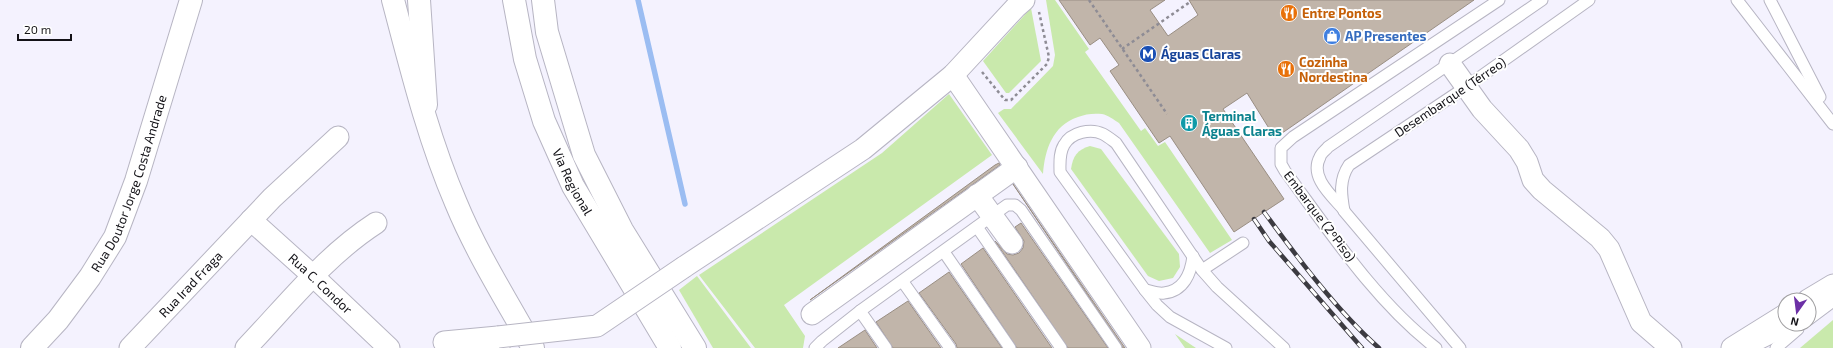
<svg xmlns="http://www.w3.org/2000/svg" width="1833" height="348" font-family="'Exo 2',sans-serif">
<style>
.green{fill:#c9e9ac}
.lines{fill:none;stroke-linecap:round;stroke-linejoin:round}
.stream{stroke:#9bbdf2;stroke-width:5.5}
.building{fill:#c1b5aa;stroke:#998e83}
.lane-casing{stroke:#b7b5c3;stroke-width:13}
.street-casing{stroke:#b7b5c3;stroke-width:23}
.secondary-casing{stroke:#b7b5c3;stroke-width:24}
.primary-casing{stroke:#b7b5c3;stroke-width:24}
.path{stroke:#8e8c95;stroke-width:2.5;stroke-dasharray:3 3;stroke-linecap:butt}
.lane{stroke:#fff;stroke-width:11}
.street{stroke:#fff;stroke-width:21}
.secondary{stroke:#fff;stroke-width:22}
.primary{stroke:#fff;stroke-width:22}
.rail-casing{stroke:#3c3b41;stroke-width:4.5}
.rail{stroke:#fff;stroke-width:3;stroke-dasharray:9;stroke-linecap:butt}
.street-bridge-casing{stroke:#b7b5c3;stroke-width:23;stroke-linecap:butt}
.street-bridge{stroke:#fff;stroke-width:21}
.labels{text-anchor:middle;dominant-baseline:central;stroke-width:4;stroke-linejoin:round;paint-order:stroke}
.food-label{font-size:13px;font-weight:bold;fill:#c56008;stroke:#fff;text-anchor:start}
.shop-label{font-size:13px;font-weight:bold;fill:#366cbe;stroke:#fff;text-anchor:start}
.transit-label{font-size:13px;font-weight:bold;fill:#164399;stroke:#fff;text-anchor:start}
.street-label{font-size:13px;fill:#131217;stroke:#fff}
.culture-label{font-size:13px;font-weight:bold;fill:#0d838f;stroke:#fff;text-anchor:start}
</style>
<rect width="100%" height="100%" fill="#f4f2fe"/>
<g class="green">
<path d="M1046,0H1055L1089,49L1085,52L1141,131L1145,128L1158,146L1165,142L1232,240L1210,253L1119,123C1114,120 1108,115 1102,114C1094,113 1085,114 1078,117C1052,126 1045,150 1043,174L998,113L1004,109H1011L1053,66L1055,55Z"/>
<polygon points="1031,8 1041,61 1009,93 1006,93 983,61"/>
<polygon points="949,94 992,155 784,305 805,336 803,348 755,348 699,275 882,153"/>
<path d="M1090,146L1101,149L1179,254L1180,267L1173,278L1159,281L1148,276L1071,169C1073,156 1077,150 1090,146Z"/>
<polygon points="697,276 751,348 713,348 679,290"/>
<polygon points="1833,320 1833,348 1800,348"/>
<polygon points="1175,334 1196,348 1197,348 1185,348"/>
</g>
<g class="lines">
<polyline class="stream" points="638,0 685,204"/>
</g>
<g class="building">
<polygon points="1059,0 1165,0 1150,10 1168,36 1198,15 1189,0 1474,0 1275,138 1247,93 1223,109 1284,199 1234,232 1170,136 1159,143 1110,71 1119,65 1100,38 1090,45"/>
<polygon points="999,163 1000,165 810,300 995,165"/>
<polygon points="1013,184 1125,348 1123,348"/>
<polygon points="1021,223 1108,348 1068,348 995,241 1007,254 1013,255 1019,253 1023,248 1024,241 1015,227"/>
<polygon points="983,248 1052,348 1017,348 961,264"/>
<polygon points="949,272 1002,348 957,348 956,344 919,293"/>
<polygon points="908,301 941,348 893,348 876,322"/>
<polygon points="865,330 877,348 838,348"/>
</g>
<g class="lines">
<defs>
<g id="lane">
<polyline points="1737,0 1833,124"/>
<polyline points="1770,0 1820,97"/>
<path d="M1344,210C1332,196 1309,177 1320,157C1321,153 1326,150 1328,147L1542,0"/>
<polyline points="977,227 1061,348"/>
<polyline points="944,252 1010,348"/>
<polyline points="1202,270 1243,243"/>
<polyline points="903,282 950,348"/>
<path d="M1145,290C1151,291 1158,294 1164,293C1184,291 1191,273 1193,256"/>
<polyline points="860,311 886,348"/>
<polyline points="1809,319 1833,301"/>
<polyline points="1753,347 1799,324"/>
<polyline points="815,348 822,341 860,311 1007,205 1015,205 1021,210 1116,348"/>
<path d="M1226,348L1170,317L1157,305L1145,290L1060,172C1060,163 1059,153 1064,145C1071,132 1091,128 1103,134C1107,136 1112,140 1116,143L1202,270L1217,287L1284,348"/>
<path d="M1436,348C1376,302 1330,232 1285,171L1281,164V148L1293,137L1499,0"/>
<path d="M1460,348L1344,211C1341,194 1339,180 1349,165L1466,87L1589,0"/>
<polyline points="1776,348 1798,329"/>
</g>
<g id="street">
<polyline points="1450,64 1482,109 1519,149 1527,162 1533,180 1542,190 1600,238 1609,249 1641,322 1671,348"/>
<polyline points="953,75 1140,348"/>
<polyline points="977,195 1012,243"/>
<path id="s1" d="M251,220L312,275L389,348"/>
<polyline points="684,267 863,149 953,75 1016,7 1024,0"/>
<polyline points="1808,300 1833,285"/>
<polyline points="812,314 1017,167"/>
<polyline points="444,342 498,337 499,348"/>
<path id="s2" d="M130,348L272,198L338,137"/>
<path d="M246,348C288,304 325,256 376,223"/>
<polyline points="1732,348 1785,315"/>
</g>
<g id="secondary">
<polyline points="419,0 426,105"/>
<path id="s3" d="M32,348L58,320L90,277L115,237L136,181L191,0"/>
</g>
<g id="primary">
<path d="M393,0C411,68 428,138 456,203C477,254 507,301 533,348"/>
<path id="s4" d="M514,0L525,59L544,121L573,186L670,348"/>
<polyline points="543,0 547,32 584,155 622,230 695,348"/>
</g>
</defs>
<use href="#lane" class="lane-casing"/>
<use href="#street" class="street-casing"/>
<use href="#secondary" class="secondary-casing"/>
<use href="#primary" class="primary-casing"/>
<g class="path">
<polyline points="1089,0 1167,114"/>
<polyline points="1122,49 1190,2"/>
<polyline points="982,72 1005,100 1011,100 1047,64 1049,57 1039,12"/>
</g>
<use href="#lane" class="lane"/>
<use href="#street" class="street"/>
<use href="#secondary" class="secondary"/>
<use href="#primary" class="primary"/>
<defs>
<g id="rail">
<path d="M1264,212C1297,257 1337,311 1379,348"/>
<polyline points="1254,219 1269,241 1362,348"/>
</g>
</defs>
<use href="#rail" class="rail-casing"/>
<use href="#rail" class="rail"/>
<defs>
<polyline id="street-bridge" points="498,337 597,326 684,267"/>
</defs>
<use href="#street-bridge" class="street-bridge-casing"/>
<use href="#street-bridge" class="street-bridge"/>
</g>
<defs>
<symbol id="restaurant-disc" viewBox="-11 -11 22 22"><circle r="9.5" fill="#e8710a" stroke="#fff"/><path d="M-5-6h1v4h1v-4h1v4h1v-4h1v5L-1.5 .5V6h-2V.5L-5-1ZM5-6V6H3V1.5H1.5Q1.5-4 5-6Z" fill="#fff"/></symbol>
<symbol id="shop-disc" viewBox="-11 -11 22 22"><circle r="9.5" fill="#3f7fe0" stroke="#fff"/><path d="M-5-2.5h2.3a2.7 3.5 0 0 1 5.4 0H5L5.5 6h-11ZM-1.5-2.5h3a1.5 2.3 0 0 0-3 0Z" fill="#fff"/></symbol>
<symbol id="metro-disc" viewBox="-11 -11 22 22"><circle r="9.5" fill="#1a4fb4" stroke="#fff"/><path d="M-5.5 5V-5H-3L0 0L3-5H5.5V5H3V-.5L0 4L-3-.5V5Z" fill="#fff"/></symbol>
<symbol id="building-disc" viewBox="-11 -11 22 22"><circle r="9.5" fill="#0f9aa8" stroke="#fff"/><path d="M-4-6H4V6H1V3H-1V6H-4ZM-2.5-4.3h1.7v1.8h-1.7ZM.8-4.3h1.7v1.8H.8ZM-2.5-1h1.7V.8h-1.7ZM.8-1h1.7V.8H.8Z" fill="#fff"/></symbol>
</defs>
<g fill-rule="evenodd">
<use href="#restaurant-disc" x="1279" y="3" width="20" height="20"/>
<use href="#shop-disc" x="1322" y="26" width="20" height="20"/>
<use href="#metro-disc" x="1138" y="44" width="20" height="20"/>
<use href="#restaurant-disc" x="1276" y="59" width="20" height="20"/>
<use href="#building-disc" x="1179" y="113" width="20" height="20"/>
</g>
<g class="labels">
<g class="food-label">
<text x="1302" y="13">Entre Pontos</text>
<text x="1299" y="62">Cozinha<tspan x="1299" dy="15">Nordestina</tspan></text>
</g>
<g class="shop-label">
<text x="1345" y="36">AP Presentes</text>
</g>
<g class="transit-label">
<text x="1161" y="54">Águas Claras</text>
</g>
<g class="street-label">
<text transform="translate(1450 97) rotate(-34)">Desembarque (Térreo)</text>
<text stroke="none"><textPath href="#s4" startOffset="192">Via Regional</textPath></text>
<text stroke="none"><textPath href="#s3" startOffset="194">Rua Doutor Jorge Costa Andrade</textPath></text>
<text transform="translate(1320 216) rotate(53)">Embarque (2ºPiso)</text>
<text stroke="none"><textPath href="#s1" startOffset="94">Rua C. Condor</textPath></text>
<text stroke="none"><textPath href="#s2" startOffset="88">Rua Irad Fraga</textPath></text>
</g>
<g class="culture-label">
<text x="1202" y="116">Terminal<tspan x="1202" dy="15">Águas Claras</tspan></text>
</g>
</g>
<g transform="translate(1797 312) rotate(194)"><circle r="19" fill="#ffffff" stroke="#a1a0a2"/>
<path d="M0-3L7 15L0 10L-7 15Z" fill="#6c30a6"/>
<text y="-6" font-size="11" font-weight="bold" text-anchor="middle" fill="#131217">N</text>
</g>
<path d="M18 34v6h53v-6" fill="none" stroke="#131217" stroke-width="2"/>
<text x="24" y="34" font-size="12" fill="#131217" stroke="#ffffff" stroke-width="3" paint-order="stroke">20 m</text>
</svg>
